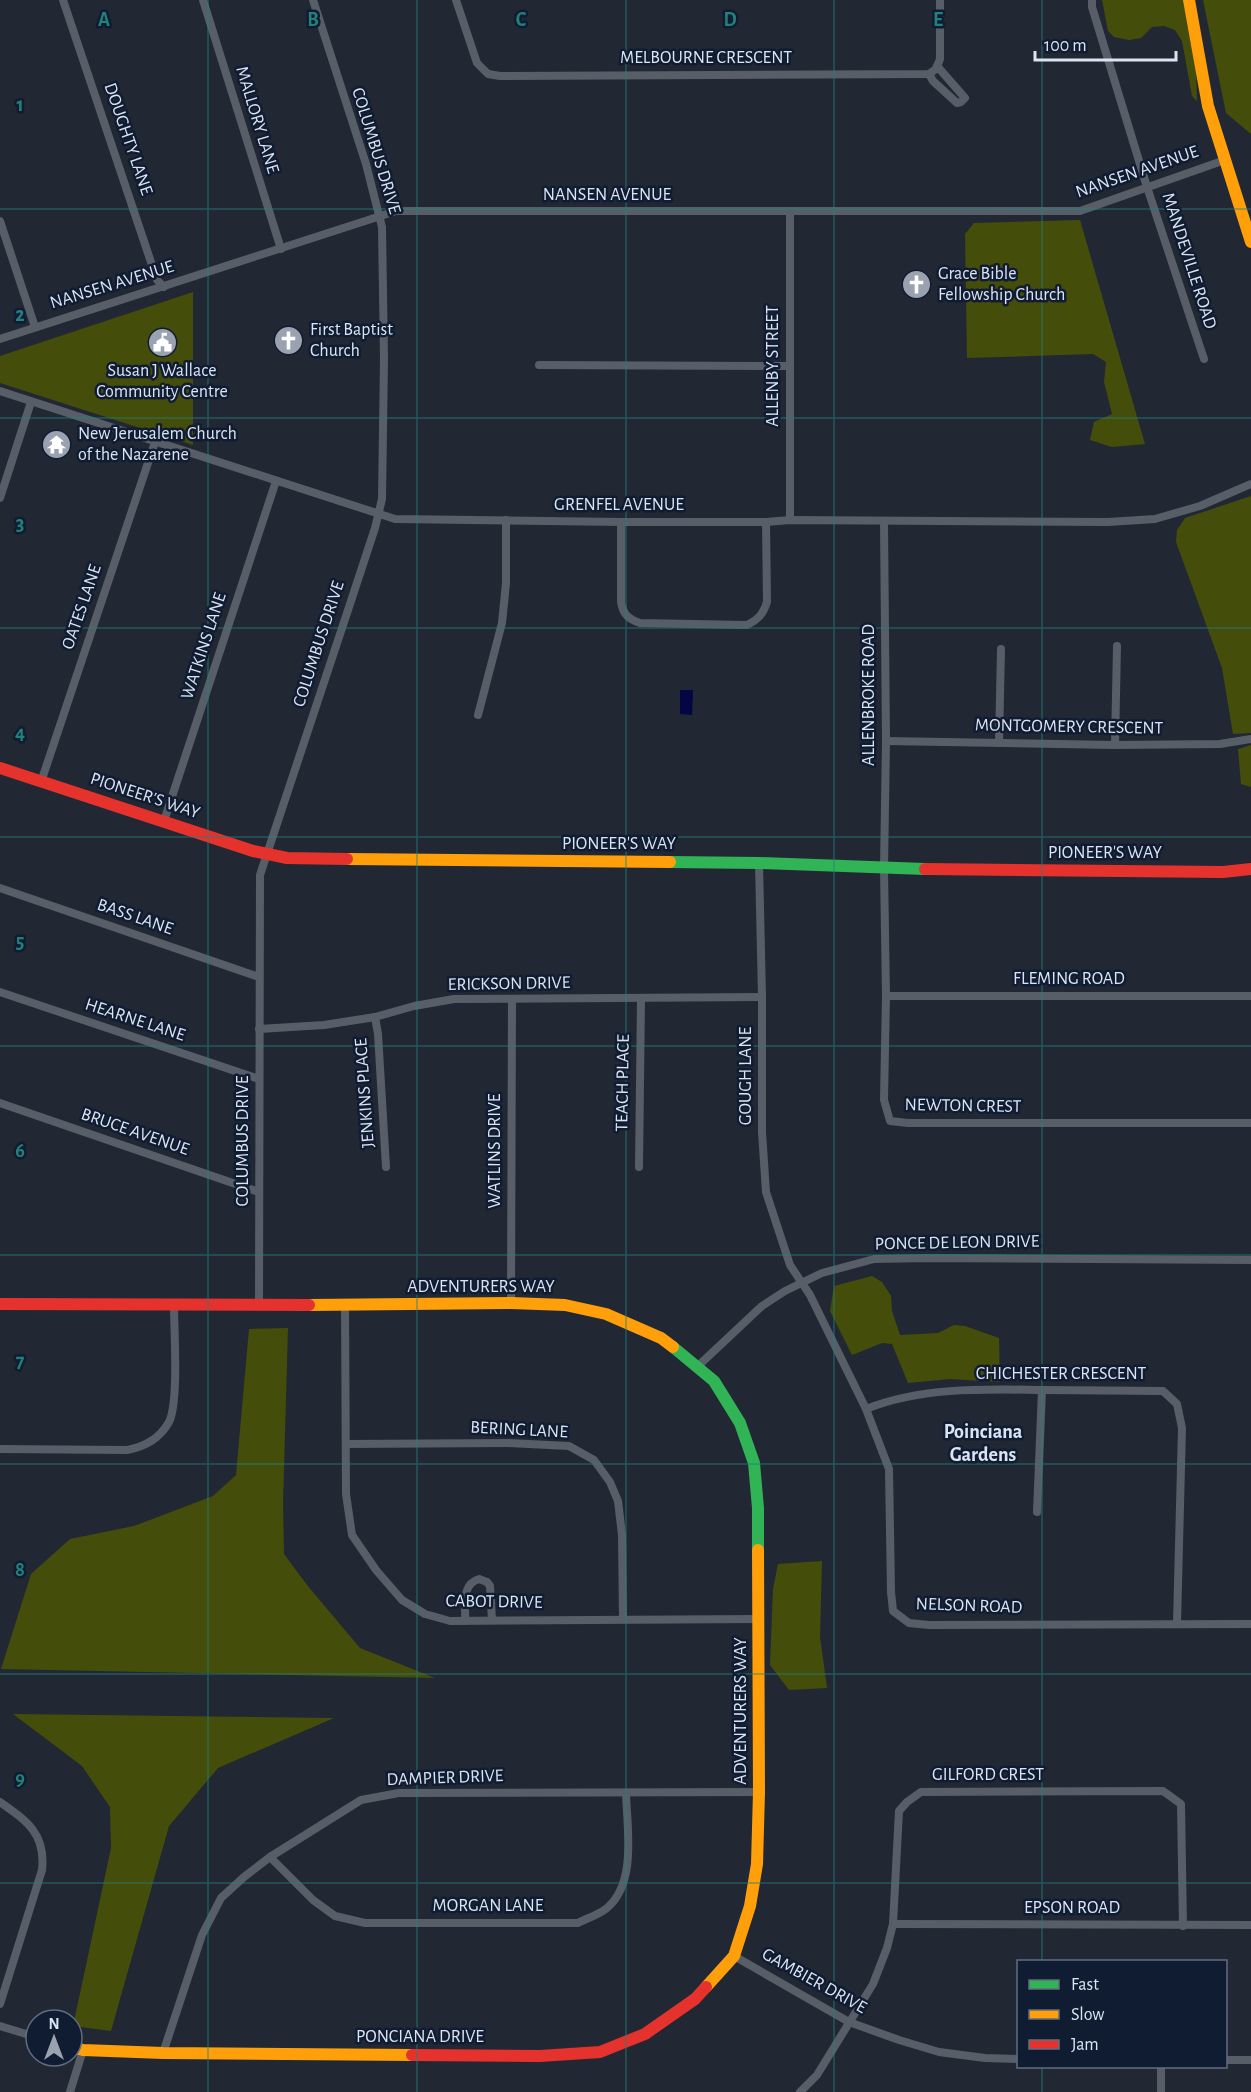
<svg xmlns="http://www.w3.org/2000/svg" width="1251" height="2092" font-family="'Alegreya Sans',sans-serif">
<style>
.green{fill:#454d0a}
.water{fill:#030643}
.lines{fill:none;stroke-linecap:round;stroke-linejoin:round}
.street{stroke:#585e68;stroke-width:8}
.fast{stroke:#30b455;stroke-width:12}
.slow{stroke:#ff9f0a;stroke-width:12}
.jam{stroke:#e5322d;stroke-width:12}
.grid{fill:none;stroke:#23817b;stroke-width:1.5;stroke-opacity:0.55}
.labels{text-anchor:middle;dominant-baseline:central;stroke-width:5;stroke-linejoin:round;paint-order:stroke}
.street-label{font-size:18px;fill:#dbe4f3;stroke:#101c32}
.poi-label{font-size:18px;fill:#dbe4f3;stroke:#101c32;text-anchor:start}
.neighbourhood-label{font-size:20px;font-weight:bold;fill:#dbe4f3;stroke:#101c32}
.grid-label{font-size:20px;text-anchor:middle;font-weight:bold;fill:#23817b;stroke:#101c32;stroke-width:5;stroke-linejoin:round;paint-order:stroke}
</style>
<rect width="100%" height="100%" fill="#212834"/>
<g class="green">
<polygon points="1102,0 1183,0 1196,67 1197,101 1192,96 1182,41 1175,30 1164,26 1152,27 1141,38 1129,40 1114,37 1108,31"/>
<polygon points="1203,0 1251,0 1251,134 1226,113"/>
<polygon points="1080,220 1145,444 1112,447 1090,440 1094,422 1112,414 1104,382 1106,362 1093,354 967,358 965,234 974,223"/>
<polygon points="193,292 193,445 0,383 0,356"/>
<polygon points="1251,496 1251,733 1233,734 1222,668 1176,542 1177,530 1185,518"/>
<polygon points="1251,745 1251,787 1241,784 1238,749"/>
<polygon points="872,1276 882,1282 891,1296 892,1311 900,1335 938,1333 954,1325 965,1326 999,1338 1000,1382 950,1379 908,1383 892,1344 882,1343 852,1355 830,1311 834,1286"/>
<polygon points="288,1328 283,1503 284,1554 307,1585 360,1648 435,1678 1,1669 31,1574 70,1539 134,1526 213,1496 236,1475 249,1329"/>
<polygon points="822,1561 820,1637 827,1688 789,1690 770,1665 773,1589 778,1564"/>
<polygon points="13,1714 334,1718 218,1768 169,1826 111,2031 73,2026 111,1848 110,1807 82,1766"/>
</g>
<polygon class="water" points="680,690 693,690 692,715 680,714"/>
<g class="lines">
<g class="street">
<polyline points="63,0 157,280 164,287"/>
<polyline points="203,0 281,249"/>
<polyline points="456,0 477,63 488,74 500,76 929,74 936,69 940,59 940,0"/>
<polyline points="1092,0 1092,7 1147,187 1204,359"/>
<polyline points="929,74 933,81 957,103 961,102 965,98 937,66"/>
<polyline points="790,212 790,520"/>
<polyline points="0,221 35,327"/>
<polyline points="0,339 396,211 1080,211 1225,160"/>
<polyline points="539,365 789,366"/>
<polyline points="0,391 395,519 621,522 766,522 790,520 1108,522 1155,519 1200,506 1251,484"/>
<polyline points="0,498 31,402"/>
<path d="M621,522V602C623,614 628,619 640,623L747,625C759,619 763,614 767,602L766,522"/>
<polyline points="884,522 886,741 884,869 886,996 884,1100 890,1121 908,1123 1251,1123"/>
<polyline points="478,715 502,623 506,583 506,520"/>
<polyline points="886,741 1115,745 1220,744 1251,739"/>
<polyline points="999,743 1001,649"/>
<polyline points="1115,745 1117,646"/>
<polyline points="41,782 155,442"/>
<polyline points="164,821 276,481"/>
<polyline points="759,863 762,997 762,1132 766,1192 790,1265 810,1295 866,1409 889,1469 891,1592 893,1611 909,1623 929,1625 1251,1624"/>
<polyline points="0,888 259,977"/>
<polyline points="0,992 259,1079"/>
<polyline points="886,996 1251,996"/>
<polyline points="375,1017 378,1034 386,1167"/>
<polyline points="259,1029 324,1025 375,1017 414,1006 454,999 762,997"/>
<polyline points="0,1103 259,1192"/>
<polyline points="639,1167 641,999"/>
<polyline points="511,1303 512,1000"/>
<polyline points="259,1304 260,875 352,598 375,528 382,499 384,359 382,227 366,164 313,0"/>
<polyline points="345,1305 346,1494 352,1535 376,1570 402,1600 425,1614 450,1621 759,1619"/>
<polyline points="698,1366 762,1306 785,1291 822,1273 874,1259 926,1258 1251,1260"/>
<path d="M866,1409C921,1387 984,1389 1043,1390C1083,1390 1123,1391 1163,1391L1177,1404L1182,1428L1177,1623"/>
<polyline points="346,1444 508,1443 569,1446 594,1460 610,1482 618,1501 622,1535 623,1619"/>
<path d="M0,1449L127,1450C144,1447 160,1438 169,1422C179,1402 174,1330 174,1305"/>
<polyline points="1037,1512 1042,1390"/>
<path d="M465,1621C466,1606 461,1584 479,1579L487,1582L490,1586L492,1620"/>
<path d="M0,1802C27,1821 46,1834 42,1870L0,2004"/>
<path d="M270,1857L313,1900L335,1916L365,1923H578C587,1918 599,1915 607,1908C637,1883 627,1828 626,1793"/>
<polyline points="893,1924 1251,1925"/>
<polyline points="734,1956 849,2022 899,2040 939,2052 985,2058 1018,2059"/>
<polyline points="0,2026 36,2037"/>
<polyline points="163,2053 202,1935 221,1898 244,1877 270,1857 361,1800 399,1793 759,1792"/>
<polyline points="1226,2060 1251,2060"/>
<polyline points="1161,2066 1161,2092"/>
<polyline points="70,2092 83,2050"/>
<polyline points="800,2092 817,2075 873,1984 887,1948 893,1924 899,1811 907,1802 921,1792 1163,1791 1181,1804 1183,1926"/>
</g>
<g class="fast">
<polyline points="670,862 759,863 925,869"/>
<polyline points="673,1347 714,1381 740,1423 754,1463 758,1508 758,1550"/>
</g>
<g class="slow">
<polyline points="1189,0 1208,106 1251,242"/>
<polyline points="347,859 670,862"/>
<polyline points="309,1305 511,1303 565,1305 606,1314 661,1338 673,1347"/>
<polyline points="706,1987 734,1956 750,1906 757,1864 759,1792 758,1550"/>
<polyline points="72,2047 83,2050 163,2053 412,2055"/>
</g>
<g class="jam">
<polyline points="0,768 253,851 287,858 347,859"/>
<polyline points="925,869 1223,872 1251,869"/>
<polyline points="0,1304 309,1305"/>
<polyline points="412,2055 540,2056 600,2052 645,2034 695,1999 706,1987"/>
</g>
</g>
<path class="grid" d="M208,0V2092M417,0V2092M626,0V2092M834,0V2092M1042,0V1962M0,209H1251M0,418H1251M0,628H1251M0,837H1251M0,1046H1251M0,1255H1251M0,1464H1251M0,1674H1251M0,1883H1251M1042,2066V2092"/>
<defs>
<symbol id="church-disc" viewBox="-11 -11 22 22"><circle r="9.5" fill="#9aa2b0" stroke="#101c32"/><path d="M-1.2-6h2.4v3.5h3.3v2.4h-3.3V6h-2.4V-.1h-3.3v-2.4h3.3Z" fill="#fff"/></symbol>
<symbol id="civic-disc" viewBox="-11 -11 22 22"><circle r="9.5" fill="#9aa2b0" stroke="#101c32"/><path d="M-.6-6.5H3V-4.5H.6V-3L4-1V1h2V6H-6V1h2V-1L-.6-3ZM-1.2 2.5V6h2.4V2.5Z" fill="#fff"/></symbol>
<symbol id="temple-disc" viewBox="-11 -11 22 22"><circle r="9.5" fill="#9aa2b0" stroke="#101c32"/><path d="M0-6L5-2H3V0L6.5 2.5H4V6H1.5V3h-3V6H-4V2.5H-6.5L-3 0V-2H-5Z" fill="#fff"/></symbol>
</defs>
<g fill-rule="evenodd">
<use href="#church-disc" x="900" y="268" width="33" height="33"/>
<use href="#church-disc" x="272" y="324" width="33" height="33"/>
<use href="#civic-disc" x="146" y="326" width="33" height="33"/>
<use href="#temple-disc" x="40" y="428" width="33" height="33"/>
</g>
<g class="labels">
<g class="street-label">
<text x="706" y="58">MELBOURNE CRESCENT</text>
<text transform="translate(257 120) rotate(73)">MALLORY LANE</text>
<text transform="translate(128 139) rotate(71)">DOUGHTY LANE</text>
<text transform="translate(376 151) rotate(73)">COLUMBUS DRIVE</text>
<text transform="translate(1137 172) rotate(-19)">NANSEN AVENUE</text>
<text x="607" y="195">NANSEN AVENUE</text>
<text transform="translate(1189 261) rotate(72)">MANDEVILLE ROAD</text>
<text transform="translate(112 285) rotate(-17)">NANSEN AVENUE</text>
<text transform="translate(773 366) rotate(-90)">ALLENBY STREET</text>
<text x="619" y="505">GRENFEL AVENUE</text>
<text transform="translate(82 607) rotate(-71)">OATES LANE</text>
<text transform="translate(319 644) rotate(-72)">COLUMBUS DRIVE</text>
<text transform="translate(204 646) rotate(-72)">WATKINS LANE</text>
<text transform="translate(869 695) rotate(-90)">ALLENBROKE ROAD</text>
<text transform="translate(1069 727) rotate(1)">MONTGOMERY CRESCENT</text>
<text transform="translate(145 796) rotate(18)">PIONEER'S WAY</text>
<text x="619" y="844">PIONEER'S WAY</text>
<text x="1105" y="853">PIONEER'S WAY</text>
<text transform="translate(135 917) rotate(19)">BASS LANE</text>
<text x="1069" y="979">FLEMING ROAD</text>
<text transform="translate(509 984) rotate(-1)">ERICKSON DRIVE</text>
<text transform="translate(135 1020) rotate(18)">HEARNE LANE</text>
<text transform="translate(746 1076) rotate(-90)">GOUGH LANE</text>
<text transform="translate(623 1083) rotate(-89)">TEACH PLACE</text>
<text transform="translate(365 1093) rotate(-94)">JENKINS PLACE</text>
<text transform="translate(963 1106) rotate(1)">NEWTON CREST</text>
<text transform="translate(135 1132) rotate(19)">BRUCE AVENUE</text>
<text transform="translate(243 1141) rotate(-90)">COLUMBUS DRIVE</text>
<text transform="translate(495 1151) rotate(-90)">WATLINS DRIVE</text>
<text transform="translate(957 1243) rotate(-1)">PONCE DE LEON DRIVE</text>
<text x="481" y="1287">ADVENTURERS WAY</text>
<text x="1061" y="1374">CHICHESTER CRESCENT</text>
<text transform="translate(519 1430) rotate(3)">BERING LANE</text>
<text transform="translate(494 1602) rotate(1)">CABOT DRIVE</text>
<text transform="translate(969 1606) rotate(2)">NELSON ROAD</text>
<text transform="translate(741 1711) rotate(-90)">ADVENTURERS WAY</text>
<text x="988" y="1775">GILFORD CREST</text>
<text transform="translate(445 1778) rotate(-2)">DAMPIER DRIVE</text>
<text x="488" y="1906">MORGAN LANE</text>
<text x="1072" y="1908">EPSON ROAD</text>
<text transform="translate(814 1981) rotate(29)">GAMBIER DRIVE</text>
<text x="420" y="2037">PONCIANA DRIVE</text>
</g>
<g class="poi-label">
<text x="938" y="274">Grace Bible<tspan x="938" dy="21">Fellowship Church</tspan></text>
<text x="310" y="330">First Baptist<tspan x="310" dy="21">Church</tspan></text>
<text x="162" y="371" text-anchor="middle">Susan J Wallace<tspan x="162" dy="21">Community Centre</tspan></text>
<text x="78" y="434">New Jerusalem Church<tspan x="78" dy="21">of the Nazarene</tspan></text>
</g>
<g class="neighbourhood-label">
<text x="983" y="1432">Poinciana<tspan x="983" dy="23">Gardens</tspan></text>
</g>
</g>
<g class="grid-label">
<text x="104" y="26">A</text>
<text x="313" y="26">B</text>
<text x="521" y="26">C</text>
<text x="730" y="26">D</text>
<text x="938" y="26">E</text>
<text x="20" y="111">1</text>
<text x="20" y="321">2</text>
<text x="20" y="530">3</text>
<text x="20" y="739">4</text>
<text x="20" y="948">5</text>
<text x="20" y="1157">6</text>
<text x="20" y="1367">7</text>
<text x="20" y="1576">8</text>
<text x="20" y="1785">9</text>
</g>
<rect x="1017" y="1960" width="210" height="108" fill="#101c32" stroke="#616c7f" stroke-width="1.5"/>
<rect x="1029" y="1980" width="30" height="9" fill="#30b455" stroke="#616c7f" stroke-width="1.5"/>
<text x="1071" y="1990" font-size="18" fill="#dbe4f3">Fast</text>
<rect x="1029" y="2010" width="30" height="9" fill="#ff9f0a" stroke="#616c7f" stroke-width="1.5"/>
<text x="1071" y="2020" font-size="18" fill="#dbe4f3">Slow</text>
<rect x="1029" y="2040" width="30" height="9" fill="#e5322d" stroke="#616c7f" stroke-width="1.5"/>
<text x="1071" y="2050" font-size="18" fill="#dbe4f3">Jam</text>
<g transform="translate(54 2038)"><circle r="28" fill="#101c32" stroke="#616c7f" stroke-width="1.5"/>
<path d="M0-4.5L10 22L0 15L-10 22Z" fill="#9aa2b0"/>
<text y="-9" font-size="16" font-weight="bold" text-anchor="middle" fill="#dbe4f3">N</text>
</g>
<path d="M1035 51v9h141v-9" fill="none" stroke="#dbe4f3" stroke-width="3"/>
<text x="1044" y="51" font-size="18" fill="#dbe4f3" stroke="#101c32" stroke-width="4.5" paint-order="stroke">100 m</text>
</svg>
